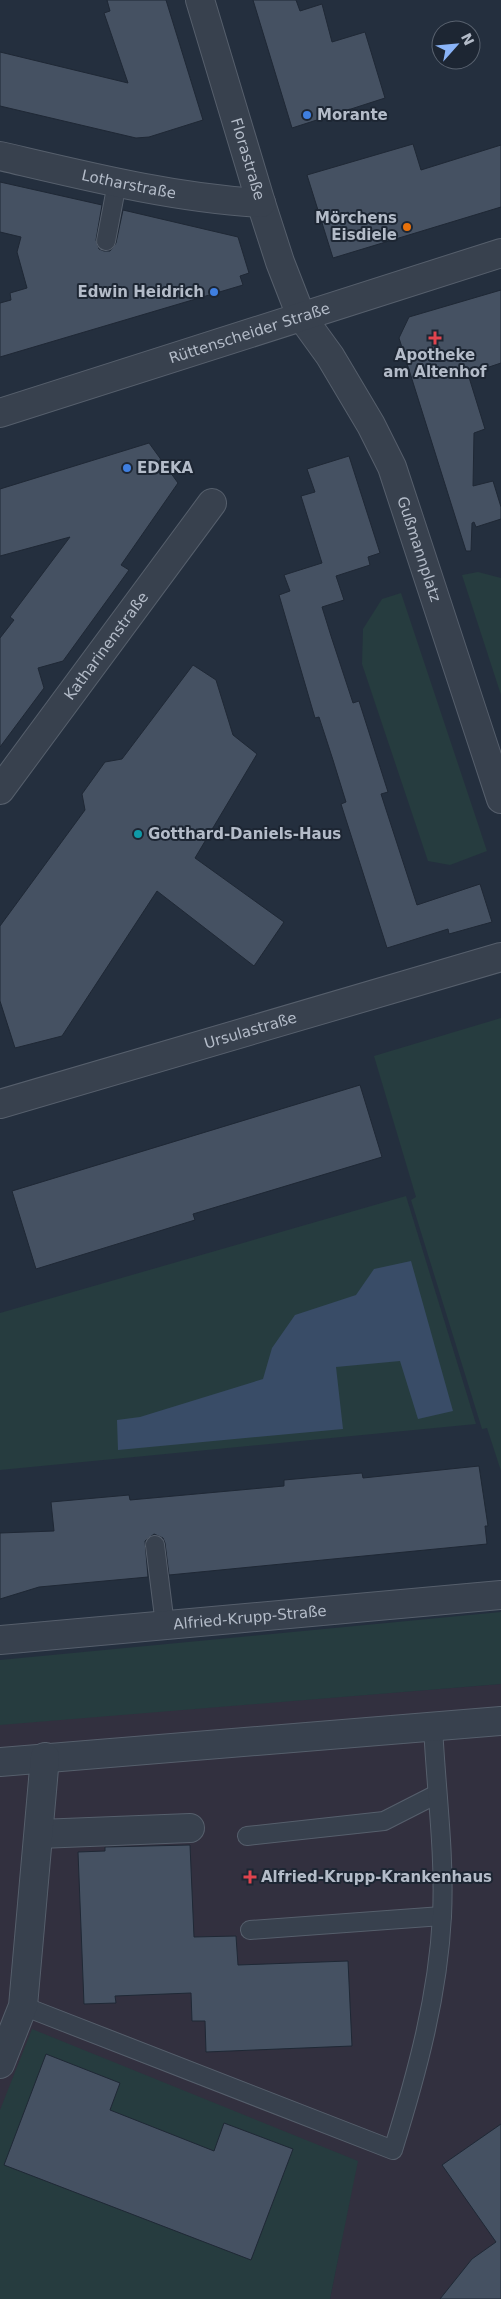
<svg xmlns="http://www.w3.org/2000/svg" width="501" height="2299" font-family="'DejaVu Sans',sans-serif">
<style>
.medical{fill:#32303f}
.green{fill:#263c3f}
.water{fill:#394c67}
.building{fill:#455162;stroke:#1f2835}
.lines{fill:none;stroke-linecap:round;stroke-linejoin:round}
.service-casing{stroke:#565f6c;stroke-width:20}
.minor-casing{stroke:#565f6c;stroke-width:30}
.tertiary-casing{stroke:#565f6c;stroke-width:30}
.service{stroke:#38414e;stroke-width:18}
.minor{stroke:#38414e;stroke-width:28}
.tertiary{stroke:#38414e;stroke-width:28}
.shop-dot{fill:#3f7fe0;stroke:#1d2633;stroke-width:2}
.food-dot{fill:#e8710a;stroke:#1d2633;stroke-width:2}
.health-dot{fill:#e0444e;stroke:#1d2633;stroke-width:2}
.culture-dot{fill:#0f9aa8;stroke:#1d2633;stroke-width:2}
.labels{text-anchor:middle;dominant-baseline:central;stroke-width:4;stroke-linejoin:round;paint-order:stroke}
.poi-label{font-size:15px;font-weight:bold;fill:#b4bcc9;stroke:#1d2633;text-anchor:start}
.street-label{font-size:15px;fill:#b4bcc9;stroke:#1d2633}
</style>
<rect width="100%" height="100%" fill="#242f3e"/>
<polygon class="medical" points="501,1684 501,2299 330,2299 357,2161 0,2110 0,1724"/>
<g class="green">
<polygon points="478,572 501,578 501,695 462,575"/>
<polygon points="401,593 487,851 450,865 428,861 362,664 363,629 382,599"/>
<polygon points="501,1018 501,1471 487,1428 482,1429 411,1200 416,1197 374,1056"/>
<polygon points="406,1196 476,1424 0,1470 0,1313"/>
<polygon points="501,1612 501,1684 0,1725 0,1660"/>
<polygon points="32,2029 358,2161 330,2299 0,2299 0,2110"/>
</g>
<polygon class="water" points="411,1261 453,1411 418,1419 400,1361 336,1367 343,1429 118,1450 117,1420 140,1417 263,1379 272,1348 295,1315 356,1295 374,1269"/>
<g class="building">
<polygon points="107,0 166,0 203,120 149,137 136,138 0,106 0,52 128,83 104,13 110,11"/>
<polygon points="253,0 296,0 300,11 322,4 332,42 365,32 385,98 292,128"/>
<polygon points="413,144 421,170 501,145 501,207 333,258 307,175"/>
<polygon points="0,182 102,205 96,240 99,249 104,251 110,251 116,243 123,210 238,237 249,273 240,276 243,285 0,357 0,303 11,300 10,293 27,288 17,252 21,237 0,232"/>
<polygon points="501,290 501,363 468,374 485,429 474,433 473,486 493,481 501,507 501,519 476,527 474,522 472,523 471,551 466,551 399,338 409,317"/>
<polygon points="149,443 178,483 121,565 129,570 63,661 38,668 44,688 0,747 0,638 14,620 10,617 70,537 0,556 0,489"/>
<polygon points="349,456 380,553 368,557 370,565 336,576 344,600 322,607 331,636 353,703 359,701 388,792 381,794 417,905 480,884 492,922 449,934 448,929 387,948 341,804 346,802 333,760 319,717 315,718 279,595 290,591 284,575 322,563 301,496 315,492 307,469"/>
<polygon points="193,665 216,680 233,735 257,754 195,858 284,922 254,966 157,891 62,1036 15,1048 0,1001 0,926 85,810 82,794 105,762 122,759"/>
<polygon points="360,1085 382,1157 193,1214 195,1220 36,1269 12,1191"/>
<polygon points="479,1466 488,1526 485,1526 487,1544 169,1575 165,1543 163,1538 154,1534 145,1541 148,1577 39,1587 0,1599 0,1533 54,1531 51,1502 129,1495 130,1500 284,1486 284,1480 362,1473 363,1478"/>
<polygon points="190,1845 194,1937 236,1936 238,1965 348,1961 352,2046 206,2052 205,2021 192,2021 191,1993 115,1996 116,2003 84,2004 78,1852 105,1851 105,1847"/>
<polygon points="46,2054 120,2083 110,2110 214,2151 224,2123 293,2149 251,2260 4,2165"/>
<polygon points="501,2124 501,2299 440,2299 472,2259 496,2242 442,2165"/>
</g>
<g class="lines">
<defs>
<g id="service">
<polyline points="106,241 117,183"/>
<polyline points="155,1545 165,1625"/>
<polyline points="247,1836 384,1821 437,1794"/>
<polyline points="250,1930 442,1916"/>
<path d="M23,2006L393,2150C417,2073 438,1996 442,1916C445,1853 436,1789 433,1726"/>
</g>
<g id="minor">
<path id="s1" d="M200,0L261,203L280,262L301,316L330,356L371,425L392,467L501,799"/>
<path id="s2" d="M0,156C86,176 173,198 261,203"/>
<path id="s3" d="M0,790L212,503"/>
<path id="s4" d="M0,1104L501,957"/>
<path id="s5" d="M0,1640L501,1595"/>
<polyline points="0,1762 501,1721"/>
<polyline points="39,1834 190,1828"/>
<polyline points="0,2064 23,2006 45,1757"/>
</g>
<g id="tertiary">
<path id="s6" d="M0,413L501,253"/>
</g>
</defs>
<use href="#service" class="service-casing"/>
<use href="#minor" class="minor-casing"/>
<use href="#tertiary" class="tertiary-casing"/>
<use href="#service" class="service"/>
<use href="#minor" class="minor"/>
<use href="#tertiary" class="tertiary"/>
</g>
<g class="shop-dot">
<circle cx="307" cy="115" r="5"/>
<circle cx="214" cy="292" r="5"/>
<circle cx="127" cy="468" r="5"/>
</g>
<circle class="food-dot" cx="407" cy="227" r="5"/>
<g class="health-dot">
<path d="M432.5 330.5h5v5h5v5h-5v5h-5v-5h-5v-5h5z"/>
<path d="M247.5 1869.5h5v5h5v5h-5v5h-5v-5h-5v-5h5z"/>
</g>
<circle class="culture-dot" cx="138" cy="834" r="5"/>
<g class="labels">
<g class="poi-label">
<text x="317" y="115">Morante</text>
<text x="397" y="218" text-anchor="end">Mörchens<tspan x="397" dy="17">Eisdiele</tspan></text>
<text x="204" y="292" text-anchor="end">Edwin Heidrich</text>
<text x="435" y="355" text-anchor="middle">Apotheke<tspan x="435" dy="17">am Altenhof</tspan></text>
<text x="137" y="468">EDEKA</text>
<text x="148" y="834">Gotthard-Daniels-Haus</text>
<text x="261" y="1877">Alfried-Krupp-Krankenhaus</text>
</g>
<g class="street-label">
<text stroke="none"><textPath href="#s1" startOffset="166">Florastraße</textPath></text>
<text stroke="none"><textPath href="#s2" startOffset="132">Lotharstraße</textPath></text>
<text stroke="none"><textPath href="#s6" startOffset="262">Rüttenscheider Straße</textPath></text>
<text stroke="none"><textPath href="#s1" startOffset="595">Gußmannplatz</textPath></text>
<text stroke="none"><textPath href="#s3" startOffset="179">Katharinenstraße</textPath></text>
<text stroke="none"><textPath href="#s4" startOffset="261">Ursulastraße</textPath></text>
<text stroke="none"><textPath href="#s5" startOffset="251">Alfried-Krupp-Straße</textPath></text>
</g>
</g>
<g transform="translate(456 45) rotate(63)"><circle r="24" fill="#1d2633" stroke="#59626f"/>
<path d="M0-4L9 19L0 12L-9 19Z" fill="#8ab4f8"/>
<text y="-8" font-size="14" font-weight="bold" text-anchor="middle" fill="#b4bcc9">N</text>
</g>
</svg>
